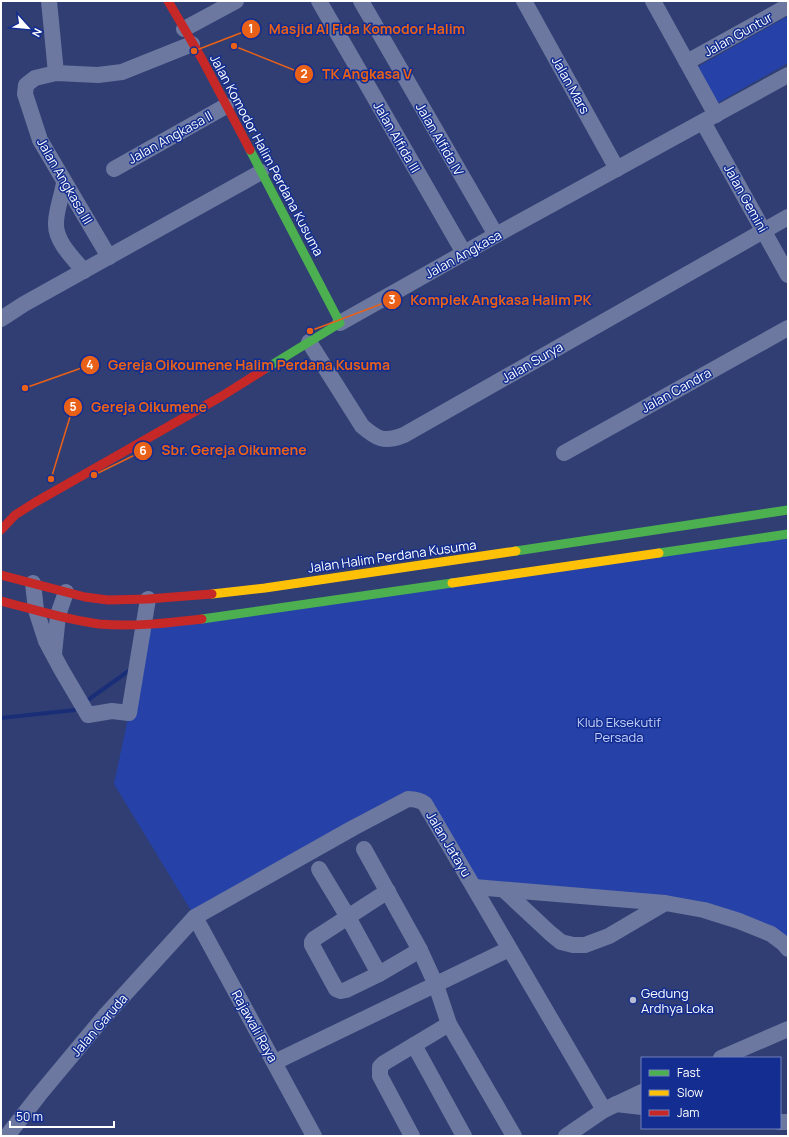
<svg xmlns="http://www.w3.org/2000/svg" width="789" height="1137" font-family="Manrope,sans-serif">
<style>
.green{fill:#2642a8}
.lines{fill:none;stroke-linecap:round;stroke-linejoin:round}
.stream{stroke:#1a2e78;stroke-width:4}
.street{stroke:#6c789f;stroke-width:16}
.fast{stroke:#4caf50;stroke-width:9}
.slow{stroke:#ffc107;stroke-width:9}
.jam{stroke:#c62828;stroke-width:9}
.poi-dot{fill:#b7bbce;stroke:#132d90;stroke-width:1.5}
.labels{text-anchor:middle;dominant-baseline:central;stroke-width:3;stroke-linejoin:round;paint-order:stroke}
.street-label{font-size:13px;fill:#fff;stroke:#132d90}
.park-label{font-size:13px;fill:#c5d2fd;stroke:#132d90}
.poi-label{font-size:13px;fill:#fff;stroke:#132d90;text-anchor:start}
.leader{fill:none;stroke:#e96118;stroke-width:1.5}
.callout-dot{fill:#e96118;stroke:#132d90;stroke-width:1.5}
.mark-label{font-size:12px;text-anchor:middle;font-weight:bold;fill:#fff}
.callout-label{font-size:14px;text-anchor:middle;font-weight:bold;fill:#e96118;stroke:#132d90;stroke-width:3;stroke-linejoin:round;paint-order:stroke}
</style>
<rect width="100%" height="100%" fill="#303e73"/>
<g class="green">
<polygon points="788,16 788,63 714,105 694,69"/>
<polygon points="788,534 788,953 783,943 704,910 474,887 415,800 195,917 114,784 127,723 143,625"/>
</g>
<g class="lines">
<g class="stream">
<polyline points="85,702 130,670"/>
<polyline points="1,718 75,710 79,706"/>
</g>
<g class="street">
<polyline points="49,1 56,73"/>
<polyline points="319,1 464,253"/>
<polyline points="361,1 496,235"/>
<polyline points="524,1 617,169"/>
<polyline points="653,1 716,115"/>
<polyline points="184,29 236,1"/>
<polyline points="687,62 788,6"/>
<polyline points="703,122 788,275"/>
<polyline points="114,169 226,106"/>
<path d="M64,183C62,196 56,210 56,223C55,241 73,258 84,271"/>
<polyline points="109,257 40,140 25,94 26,85 35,78 56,73 98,75 122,72 192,44"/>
<polyline points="1,319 24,304 261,172"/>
<polyline points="340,323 496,235 788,75"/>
<path d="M309,342L362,426C377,439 384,443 404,435L788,217"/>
<polyline points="564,453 788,328"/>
<polyline points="33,583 36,610 46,641 61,669 88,715 112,711 129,713 148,599"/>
<polyline points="54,654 58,615 66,592"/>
<polyline points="364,849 420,950 436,985 449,1024 514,1136"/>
<polyline points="319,869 348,917 379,974"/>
<polyline points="474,887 665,903 704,910 739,921 771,934 783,943 788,949"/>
<polyline points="504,890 550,933 561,942 573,945 585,945 609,936 665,903"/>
<polyline points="388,891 314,939 312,942 312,945 336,989 341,991 346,990 379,974 420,950"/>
<polyline points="195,917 314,1136"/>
<polyline points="414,1045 464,1136"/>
<polyline points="721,1058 788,1029"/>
<polyline points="275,1062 509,949"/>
<polyline points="616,1104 642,1107"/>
<polyline points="780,1122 788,1122"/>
<path d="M7,1136L39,1095L104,1017L195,917L353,828L408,799C414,799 420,800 425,804L604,1110"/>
<polyline points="412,1136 380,1076 380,1067 384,1063 449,1024"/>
<polyline points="566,1136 604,1110 642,1092"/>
</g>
<g class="fast">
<polyline points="250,150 340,323 265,369"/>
<polyline points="516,551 788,510"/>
<polyline points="659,553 788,534"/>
<polyline points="202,619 452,583"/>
</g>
<g class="slow">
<polyline points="452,583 659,553"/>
<polyline points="212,594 265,588 516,551"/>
</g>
<g class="jam">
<polyline points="168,1 202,59 250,150"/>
<polyline points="1,530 15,515 34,503 222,396 265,369"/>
<polyline points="1,575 85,597 108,600 148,599 212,594"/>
<path d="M1,601C33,609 66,620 99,624C134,627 168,623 202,619"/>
</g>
</g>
<circle class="poi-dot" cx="633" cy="1000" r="4"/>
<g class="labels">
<g class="street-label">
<text transform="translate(738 34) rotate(-29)">Jalan Guntur</text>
<text transform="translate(571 85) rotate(61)">Jalan Mars</text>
<text transform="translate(170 137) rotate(-29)">Jalan Angkasa II</text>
<text transform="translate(397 137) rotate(60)">Jalan Alfida III</text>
<text transform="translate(440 139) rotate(60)">Jalan Alfida IV</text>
<text transform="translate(267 155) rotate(62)">Jalan Komodor Halim Perdana Kusuma</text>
<text transform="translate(65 181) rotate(60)">Jalan Angkasa III</text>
<text transform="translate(746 198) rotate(61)">Jalan Gemini</text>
<text transform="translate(463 254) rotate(-29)">Jalan Angkasa</text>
<text transform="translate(532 362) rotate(-30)">Jalan Surya</text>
<text transform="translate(676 390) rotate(-29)">Jalan Candra</text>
<text transform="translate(392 556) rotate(-8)">Jalan Halim Perdana Kusuma</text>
<text transform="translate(449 844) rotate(59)">Jalan Jatayu</text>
<text transform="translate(99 1025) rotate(-49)">Jalan Garuda</text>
<text transform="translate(255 1026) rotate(61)">Rajawali Raya</text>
</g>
<g class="park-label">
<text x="619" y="722">Klub Eksekutif<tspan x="619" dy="15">Persada</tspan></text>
</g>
<g class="poi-label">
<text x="641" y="993">Gedung<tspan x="641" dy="15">Ardhya Loka</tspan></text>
</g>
</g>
<path class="leader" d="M194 51L251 29M234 46L304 74M310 331L392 300M25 388L90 365M51 479L73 407M94 475L143 451"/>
<g class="callout-dot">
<circle cx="194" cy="51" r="4"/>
<circle cx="234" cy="46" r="4"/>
<circle cx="310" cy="331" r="4"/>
<circle cx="25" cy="388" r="4"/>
<circle cx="51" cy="479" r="4"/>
<circle cx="94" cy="475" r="4"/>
<circle cx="251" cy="29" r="10"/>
<circle cx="304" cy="74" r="10"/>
<circle cx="392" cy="300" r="10"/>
<circle cx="90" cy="365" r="10"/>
<circle cx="73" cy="407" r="10"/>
<circle cx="143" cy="451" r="10"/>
</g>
<g class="mark-label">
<text x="251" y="33">1</text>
<text x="304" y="78">2</text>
<text x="392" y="304">3</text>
<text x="90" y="369">4</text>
<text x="73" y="411">5</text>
<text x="143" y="455">6</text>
</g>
<g class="callout-label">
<text x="367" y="34">Masjid Al Fida Komodor Halim</text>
<text x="367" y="79">TK Angkasa V</text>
<text x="501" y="305">Komplek Angkasa Halim PK</text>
<text x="249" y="370">Gereja Oikoumene Halim Perdana Kusuma</text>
<text x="149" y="412">Gereja Oikumene</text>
<text x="234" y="455">Sbr. Gereja Oikumene</text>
</g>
<rect width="789" height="1137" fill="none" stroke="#ffffff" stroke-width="4"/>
<rect x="641" y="1057" width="140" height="72" fill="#132d90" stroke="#7181bc"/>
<rect x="649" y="1070" width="20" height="6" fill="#4caf50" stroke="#7181bc"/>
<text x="677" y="1077" font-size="12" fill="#ffffff">Fast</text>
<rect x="649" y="1090" width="20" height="6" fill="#ffc107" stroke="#7181bc"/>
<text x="677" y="1097" font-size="12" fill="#ffffff">Slow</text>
<rect x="649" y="1110" width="20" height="6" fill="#c62828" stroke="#7181bc"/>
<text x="677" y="1117" font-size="12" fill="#ffffff">Jam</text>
<g transform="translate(28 28) rotate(117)" stroke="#132d90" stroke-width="3" paint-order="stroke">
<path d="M0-3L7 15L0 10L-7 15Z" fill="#ffffff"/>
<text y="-6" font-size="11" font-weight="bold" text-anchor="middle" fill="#ffffff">N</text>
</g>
<path d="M10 1121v6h104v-6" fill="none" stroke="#ffffff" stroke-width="2"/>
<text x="16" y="1121" font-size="12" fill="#ffffff" stroke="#132d90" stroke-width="3" paint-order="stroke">50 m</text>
</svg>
